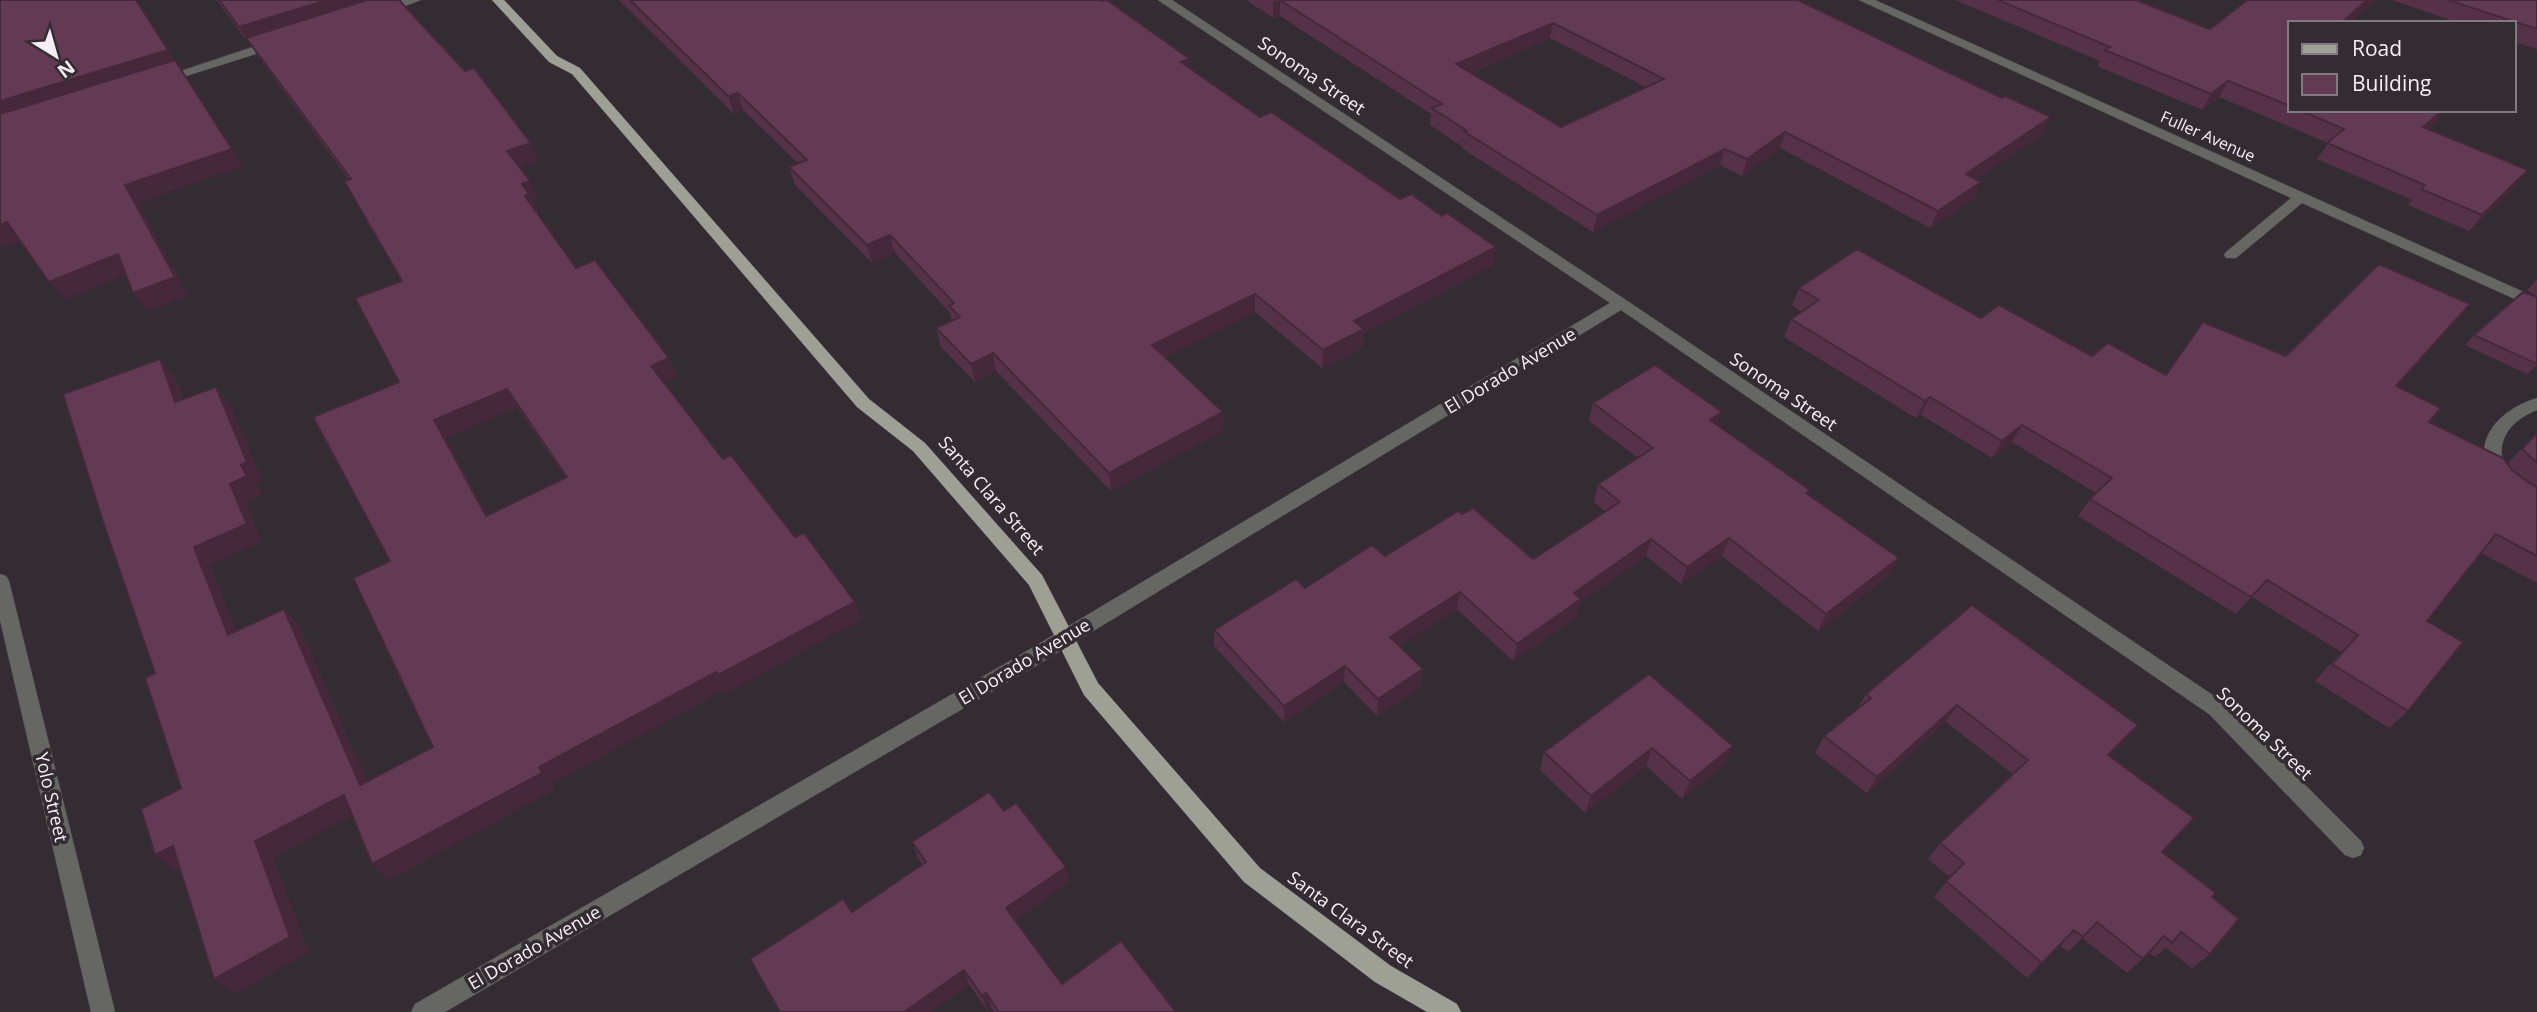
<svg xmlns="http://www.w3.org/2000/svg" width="2537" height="1012" font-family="'Open Sans',sans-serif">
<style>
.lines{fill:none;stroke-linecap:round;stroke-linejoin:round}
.minor-casing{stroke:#4e474e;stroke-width:1}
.major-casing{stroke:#4e474e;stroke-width:1}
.minor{fill:#666762;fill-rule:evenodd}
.major{fill:#9e9f95;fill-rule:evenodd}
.wall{fill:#553247;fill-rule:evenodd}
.shaded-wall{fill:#45293a}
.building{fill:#633a53;stroke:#45293a;stroke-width:2;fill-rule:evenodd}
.labels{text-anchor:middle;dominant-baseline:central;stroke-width:7;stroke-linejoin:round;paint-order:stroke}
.far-street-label{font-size:16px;fill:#f5eff5;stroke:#332c33}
.street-label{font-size:18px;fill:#f5eff5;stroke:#332c33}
</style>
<rect width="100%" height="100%" fill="#332c33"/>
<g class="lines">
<defs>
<g id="minor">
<polygon points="403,0 421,0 381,15 375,11"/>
<polygon points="1158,0 1172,0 1626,300 2223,702 2361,841 2364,848 2361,855 2353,858 2345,855 2209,714 1621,310 1034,667 445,1012 411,1012 415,1004 1020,655 1610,303"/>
<polygon points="1859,0 1875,0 2537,298 2537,309 2302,203 2236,258 2226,258 2224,255 2226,252 2291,198"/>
<polygon points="277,39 281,40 281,46 164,83 156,83 154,80"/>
<path d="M2537,398V410C2507,422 2494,443 2506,473L2503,477H2491C2470,439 2501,409 2537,398Z"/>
<polygon points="0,574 6,576 9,581 115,1012 91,1012 0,620"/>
</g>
<polygon id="major" points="492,0 504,0 557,56 580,68 869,399 925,443 1042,575 1098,683 1260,868 1391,966 1457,1004 1461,1012 1427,1012 1375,982 1244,882 1084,695 1029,585 913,451 857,407 572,74 549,62"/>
</defs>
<use href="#minor" class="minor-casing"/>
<use href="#major" class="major-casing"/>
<use href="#minor" class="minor"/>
<use href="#major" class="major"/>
</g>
<g class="wall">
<path d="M216,0H399L539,160L519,167L538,199L533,201L538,212H536L576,268L677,376L664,382L723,459L855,602L861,619L727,692L725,689L552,783L555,789L388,880L352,815L273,857L308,952L234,994L180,868L174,871L181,788L155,673L174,377L183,399L216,387L230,405L262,480L256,483L261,494L245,502L262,541L210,564L236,631L284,609L299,626L367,781L433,747L390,561L399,382L402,281L349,180L257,55L251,45H250ZM517,407L566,478L487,515L445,438Z"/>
<polygon points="619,0 1099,0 1190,69 1260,117 1493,265 1364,333 1363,347 1322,368 1255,312 1165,357 1224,430 1111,491 996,371 975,382 941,347 936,328 952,321 950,313 895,253 872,263 795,185 789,167 798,163 743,110 734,114"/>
<path d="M1246,0H1798L2043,134L1975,179L1974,199L1930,228L1780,148L1742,176L1720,165L1593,232L1463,149V147L1430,125L1431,114L1280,16L1273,18ZM1550,38L1646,87L1561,127L1471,73Z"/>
<polygon points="1955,0 2136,0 2210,29 2247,0 2375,0 2349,23 2290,23 2290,110 2444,110 2434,124 2428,129 2528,170 2515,186 2469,231 2408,205 2412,200 2317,159 2328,143 2219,97 2202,110 2097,66 2100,61"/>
<polygon points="2392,0 2537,0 2537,49 2514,42 2514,23 2459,23"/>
<polygon points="2537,279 2537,296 2527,290"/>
<polygon points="1799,288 1981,318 2092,356 2166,375 2286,356 2470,304 2397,387 2429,422 2507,464 2537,432 2537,583 2481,553 2427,621 2408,711 2389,728 2315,681 2341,652 2252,597 2236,614 2078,516 2090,499 2096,493 2012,442 1992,458 1921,415 1916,418 1784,337 1791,319 1802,312 1792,305"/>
<polygon points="2537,297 2537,365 2527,374 2465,345 2474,335"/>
<polygon points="1593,403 1717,425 1808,494 1889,575 1818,631 1722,556 1681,584 1646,556 1580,602 1577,617 1513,661 1457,609 1399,646 1423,669 1421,686 1377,716 1344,682 1284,722 1214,646 1214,630 1305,588 1385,556 1533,559 1606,512 1594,502 1598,484 1638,458 1589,421"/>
<polygon points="1866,694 2138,725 2124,742 2109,756 2162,852 2212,897 2210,954 2192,968 2166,948 2155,957 2149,953 2127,973 2082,938 2068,952 2059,945 2027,978 1934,897 1950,877 1928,859 1940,843 2013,774 1946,722 1867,793 1815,753 1824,736 1857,709"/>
<polygon points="1733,746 1725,764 1682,799 1646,766 1585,813 1540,770 1544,752"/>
<polygon points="1004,811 1069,882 1015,920 1062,984 1176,1012 994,1012 991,1007 987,1010 969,984 931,1012 780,1012 852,912 923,865 918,858 912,842"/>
</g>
<g class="shaded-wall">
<polygon points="136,0 243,166 138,203 189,296 147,311 133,293 175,277 0,123 0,101"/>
<polygon points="327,0 393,0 246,38 251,45 250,45 239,27"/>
<polygon points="1280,0 1280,16 1273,18 1273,2"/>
<polygon points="2367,0 2375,0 2349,23 2341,23"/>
<polygon points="1553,23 1550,38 1454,80 1456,64"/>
<polygon points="1190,59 1190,76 1181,62"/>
<polygon points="2228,81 2219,97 2202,110 2211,94"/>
<polygon points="738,93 743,110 734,114 728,96"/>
<polygon points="2443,110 2444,110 2434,124 2411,144 2423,127"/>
<polygon points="2051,117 2043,134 1958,191 1966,174"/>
<polygon points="1785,132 1780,148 1742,176 1747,159"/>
<polygon points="531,143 539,160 515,169 507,151"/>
<polygon points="1725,149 1720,165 1593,232 1597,215"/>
<polygon points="2528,170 2515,186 2469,231 2482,215"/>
<polygon points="530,181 538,199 533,201 538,212 533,213 525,196 522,184"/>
<polygon points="1981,182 1974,199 1930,228 1938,211"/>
<polygon points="7,222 22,241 0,248 0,225"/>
<polygon points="890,235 895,253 872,263 867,245"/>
<polygon points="1496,247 1493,265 1364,333 1363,347 1322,368 1323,350 1354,321"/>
<polygon points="118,254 132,272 64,300 49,282"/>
<polygon points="1255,294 1255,312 1153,363 1152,345"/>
<polygon points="2470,304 2455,322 2382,404 2396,386"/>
<polygon points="993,353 996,371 975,382 971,364"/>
<polygon points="669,358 677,376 659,384 651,366"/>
<polygon points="160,359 174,377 190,420 175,402"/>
<polygon points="216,387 230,405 262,480 256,483 261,494 245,502 262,541 210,564 244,652 228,635 194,547 230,484"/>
<polygon points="507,389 517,407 445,438 498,534 486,516 434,420"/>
<polygon points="1930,397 1921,415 1916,418 1925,401"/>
<polygon points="1223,412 1224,430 1111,491 1109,473"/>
<polygon points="1722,412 1716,430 1710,420"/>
<polygon points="2022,425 2012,442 1992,458 2002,441"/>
<polygon points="1729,538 1722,556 1681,584 1687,567"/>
<polygon points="1651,539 1646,556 1580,602 1577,617 1513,661 1517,644 1574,593"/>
<polygon points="1899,558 1889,575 1818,631 1826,614"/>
<polygon points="2267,580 2252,597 2236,614 2251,597"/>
<polygon points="1460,592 1457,609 1388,654 1390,637"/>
<polygon points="855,602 861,619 727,692 718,675"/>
<polygon points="284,609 299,626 376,801 360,785"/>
<polygon points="1345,666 1344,682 1284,722 1284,706"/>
<polygon points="1423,669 1421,686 1377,716 1378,699"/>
<polygon points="716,672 725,689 552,783 555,789 388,880 372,864 539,767"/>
<polygon points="1957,705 1946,722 1867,793 1877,777"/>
<polygon points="2138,725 2124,742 2094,772 2108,755"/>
<polygon points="1733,746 1725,764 1682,799 1690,781"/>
<polygon points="1652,748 1646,766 1585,813 1591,796"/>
<polygon points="344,795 360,811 273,857 308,952 234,994 214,979 255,841"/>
<polygon points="173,846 192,862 174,871 155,855"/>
<polygon points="1066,867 1069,882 1011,923 1006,908"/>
<polygon points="964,970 969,984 931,1012 904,1012"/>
<polygon points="986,993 991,1007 987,1010 982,996"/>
</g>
<g class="building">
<polygon points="0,0 136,0 168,50 0,101"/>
<polygon points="219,0 327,0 239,27"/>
<path d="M367,0H399L465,71L474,68L531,143L507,151L530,181L522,184L529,194L525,196L576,268L595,260L669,358L651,366L723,459L731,455L795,537L804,533L855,602L718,675L716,672L539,767L542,773L372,864L344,795L255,841L290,937L214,979L173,846L155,855L141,809L181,788L145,678L155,673L103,522L63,394L160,359L175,402L216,387L247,462L241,465L247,476L230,484L247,524L194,547L228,635L284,609L360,785L433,747L353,578L390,561L313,417L399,382L355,298L402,281L344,181L351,179L246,38ZM507,389L567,477L486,516L434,420Z"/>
<polygon points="630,0 1099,0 1101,1 1107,0 1190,59 1181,62 1260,117 1271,112 1400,199 1411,194 1442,216 1447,213 1496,247 1354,321 1364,329 1323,350 1255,294 1152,345 1223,412 1109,473 993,353 971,364 936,328 960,317 949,306 954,303 890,235 867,245 789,167 807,160 738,93 728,96"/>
<path d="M1280,0H1798L2002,98L2005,96L2051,117L1966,174L1981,182L1938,211L1785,132L1747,159L1725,149L1597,215L1465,132L1467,131L1432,108L1442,104ZM1553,23L1664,79L1561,127L1456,64Z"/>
<polygon points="1998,0 2136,0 2210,29 2247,0 2367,0 2341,23 2290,23 2290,106 2228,81 2211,94 2105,50 2110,47"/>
<polygon points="2448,0 2537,0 2537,29"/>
<polygon points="175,60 232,149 125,185 175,277 133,293 118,254 49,282 7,222 0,225 0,114"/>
<polygon points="2299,110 2443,110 2423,127 2528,170 2482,215 2421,189 2425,185 2327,143 2344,129"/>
<polygon points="1857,249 1981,318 1999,305 2092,356 2108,343 2166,375 2203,322 2286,356 2379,264 2470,304 2396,386 2441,408 2429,422 2503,458 2512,470 2529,483 2537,487 2537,556 2496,534 2427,621 2463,642 2408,711 2332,664 2358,635 2267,580 2251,597 2090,499 2112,478 2022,425 2002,441 1930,397 1925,401 1791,319 1819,300 1799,288"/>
<polygon points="2523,292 2537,297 2537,364 2474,335"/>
<polygon points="1655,365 1722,412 1710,420 1810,490 1806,493 1899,558 1826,614 1729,538 1687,567 1651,539 1574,593 1581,599 1517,644 1460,592 1390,637 1423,669 1378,699 1345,666 1284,706 1214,630 1296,579 1305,588 1372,545 1385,556 1458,511 1462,514 1473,508 1533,559 1620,502 1598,484 1653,448 1593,403"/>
<polygon points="2537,433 2537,463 2522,449"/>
<polygon points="1972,605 2138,725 2108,755 2194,818 2162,852 2216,893 2212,897 2239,919 2210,954 2181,932 2172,943 2164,936 2143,959 2097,922 2083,937 2074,930 2042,963 1946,881 1964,863 1940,843 2028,760 1957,705 1877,777 1824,736 1871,698 1866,694"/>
<polygon points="1649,674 1733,746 1690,781 1652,748 1591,796 1544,752"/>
<polygon points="989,792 1004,811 1016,803 1066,867 1006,908 1062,984 1121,941 1176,1012 999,1012 986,993 982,996 964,970 904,1012 780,1012 750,959 843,899 852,912 926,862 912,842"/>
</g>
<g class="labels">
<g class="far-street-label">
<text transform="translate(2208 136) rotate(24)">Fuller Avenue</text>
</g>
<g class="street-label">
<text transform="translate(1312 75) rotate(34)">Sonoma Street</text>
<text transform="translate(1510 370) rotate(-31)">El Dorado Avenue</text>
<text transform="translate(1784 391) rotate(34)">Sonoma Street</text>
<text transform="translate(992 495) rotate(49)">Santa Clara Street</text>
<text transform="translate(1024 661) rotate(-31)">El Dorado Avenue</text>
<text transform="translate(2265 733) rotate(44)">Sonoma Street</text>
<text transform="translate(52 797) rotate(77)">Yolo Street</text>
<text transform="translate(1351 919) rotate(36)">Santa Clara Street</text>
<text transform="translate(534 947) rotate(-30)">El Dorado Avenue</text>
</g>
</g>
<rect x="2288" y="21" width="228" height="91" fill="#332c33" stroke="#817a81" stroke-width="2"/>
<rect x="2302" y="44" width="35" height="10" fill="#9e9f95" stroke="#817a81" stroke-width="2"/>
<text x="2352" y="56" font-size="21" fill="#f5eff5">Road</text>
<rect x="2302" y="74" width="35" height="21" fill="#633a53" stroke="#817a81" stroke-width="2"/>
<text x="2352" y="91" font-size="21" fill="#f5eff5">Building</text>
<g transform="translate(56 56) rotate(143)" stroke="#332c33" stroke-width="5" paint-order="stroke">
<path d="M0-5L12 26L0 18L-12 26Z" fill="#f5eff5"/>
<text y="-10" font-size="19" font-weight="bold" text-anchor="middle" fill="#f5eff5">N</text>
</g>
</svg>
